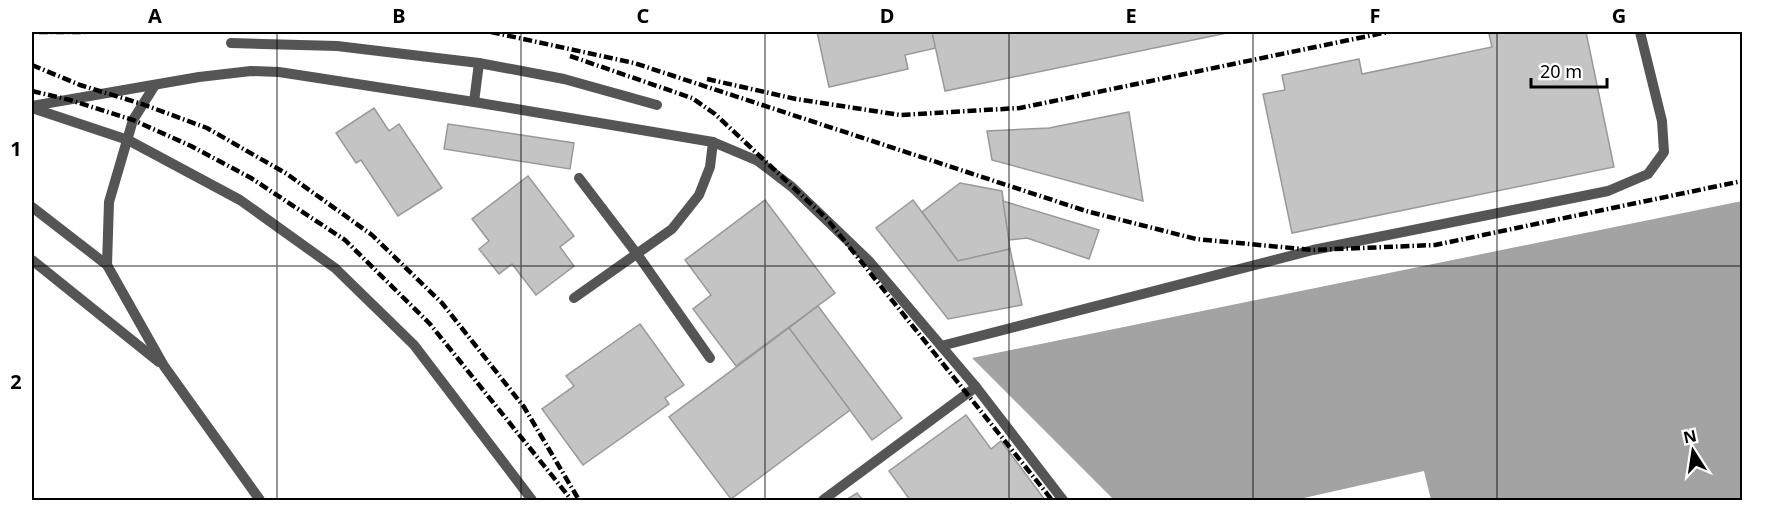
<svg xmlns="http://www.w3.org/2000/svg" width="1774" height="532" font-family="'Noto Sans',sans-serif">
<style>
.water{fill:#a3a3a3}
.building{fill:#c4c4c4;stroke:#999;stroke-width:1.5}
.lines{fill:none;stroke-linecap:round;stroke-linejoin:round}
.lane{stroke:#555;stroke-width:10}
.rail{stroke:#000;stroke-width:4.5;stroke-dasharray:9 3 1.5 3;stroke-linecap:butt}
.grid{fill:none;stroke:#000;stroke-width:1.5;stroke-opacity:0.55}
.neatline{fill:none;stroke:#000;stroke-width:2}
.grid-label{font-size:20px;text-anchor:middle;font-weight:bold;fill:#000}
</style>
<rect width="100%" height="100%" fill="#fff"/>
<polygon class="water" points="1742,201 1742,500 1431,500 1424,471 1295,500 1114,500 972,358"/>
<g class="building">
<polygon points="817,32 932,32 936,48 905,55 908,69 829,87"/>
<polygon points="932,32 1232,32 945,91"/>
<polygon points="1499,32 1586,32 1614,167 1292,233 1263,94 1285,90 1282,75 1359,59 1362,74 1492,47 1489,34"/>
<polygon points="374,108 389,131 399,124 442,188 398,216 361,160 356,163 336,133"/>
<polygon points="1129,112 1143,201 992,160 987,131 1049,128"/>
<polygon points="448,124 574,143 570,169 444,149"/>
<polygon points="528,176 574,236 560,247 574,266 536,295 512,264 499,274 479,249 489,241 472,219"/>
<polygon points="960,183 1002,191 1010,249 958,261 922,212"/>
<polygon points="765,200 835,293 736,366 693,309 711,295 685,260"/>
<polygon points="913,200 958,261 1010,249 1022,305 948,319 876,228"/>
<polygon points="1003,201 1099,230 1089,259 1027,238 1009,240"/>
<polygon points="818,306 902,418 872,440 789,328"/>
<polygon points="640,324 684,385 665,398 669,404 583,465 542,409 574,386 566,376"/>
<polygon points="789,328 850,410 731,499 669,417"/>
<polygon points="966,415 991,449 1001,441 1045,500 910,500 889,471"/>
<polygon points="857,493 863,500 846,500"/>
</g>
<g class="lines">
<g class="lane">
<polyline points="231,43 337,46 479,63 564,79 657,105"/>
<polyline points="474,102 479,63"/>
<polyline points="32,106 199,77 251,71 279,72 474,102 713,142 758,161 792,187 869,261 976,387 1063,500"/>
<polyline points="32,108 128,140 240,200 335,268 414,345 532,500"/>
<polyline points="579,178 637,254 710,358"/>
<polyline points="32,207 107,265 164,366 260,500"/>
<polyline points="32,260 159,362"/>
<polyline points="107,265 109,202 133,120 155,85"/>
<polyline points="574,298 672,229 699,195 710,167 713,142"/>
<polyline points="941,346 1313,250 1608,191 1648,174 1664,152 1662,121 1640,32"/>
<polyline points="823,500 976,387"/>
</g>
<g class="rail">
<polyline points="39,32 85,32"/>
<polyline points="491,32 634,63 1086,211 1196,239 1313,250 1435,245 1742,181"/>
<polyline points="570,56 692,98 715,114 827,219 1052,500"/>
<polyline points="32,65 80,85 142,104 207,128 287,174 372,235 442,303 524,407 579,500"/>
<polyline points="707,79 796,99 900,115 1020,108 1388,32"/>
<polyline points="32,91 70,100 133,120 191,146 251,178 345,240 430,324 570,498"/>
</g>
</g>
<path class="grid" d="M277,32V500M521,32V500M765,32V500M1009,32V500M1253,32V500M1497,32V500M32,266H1742"/>
<rect width="1774" height="532" fill="none" stroke="#ffffff" stroke-width="66"/>
<g transform="translate(1693 451) rotate(348)" stroke="#ffffff" stroke-width="4.5" paint-order="stroke">
<path d="M0-4.5L10 22L0 15L-10 22Z" fill="#000000"/>
<text y="-9" font-size="16" font-weight="bold" text-anchor="middle" fill="#000000">N</text>
</g>
<path d="M1531 78v9h76v-9" fill="none" stroke="#000000" stroke-width="3"/>
<text x="1540" y="78" font-size="18" fill="#000000" stroke="#ffffff" stroke-width="4.5" paint-order="stroke">20 m</text>
<rect x="33" y="33" width="1708" height="466" class="neatline"/>
<g class="grid-label">
<text x="155" y="23">A</text>
<text x="399" y="23">B</text>
<text x="643" y="23">C</text>
<text x="887" y="23">D</text>
<text x="1131" y="23">E</text>
<text x="1375" y="23">F</text>
<text x="1619" y="23">G</text>
<text x="16" y="156">1</text>
<text x="16" y="389">2</text>
</g>
</svg>
